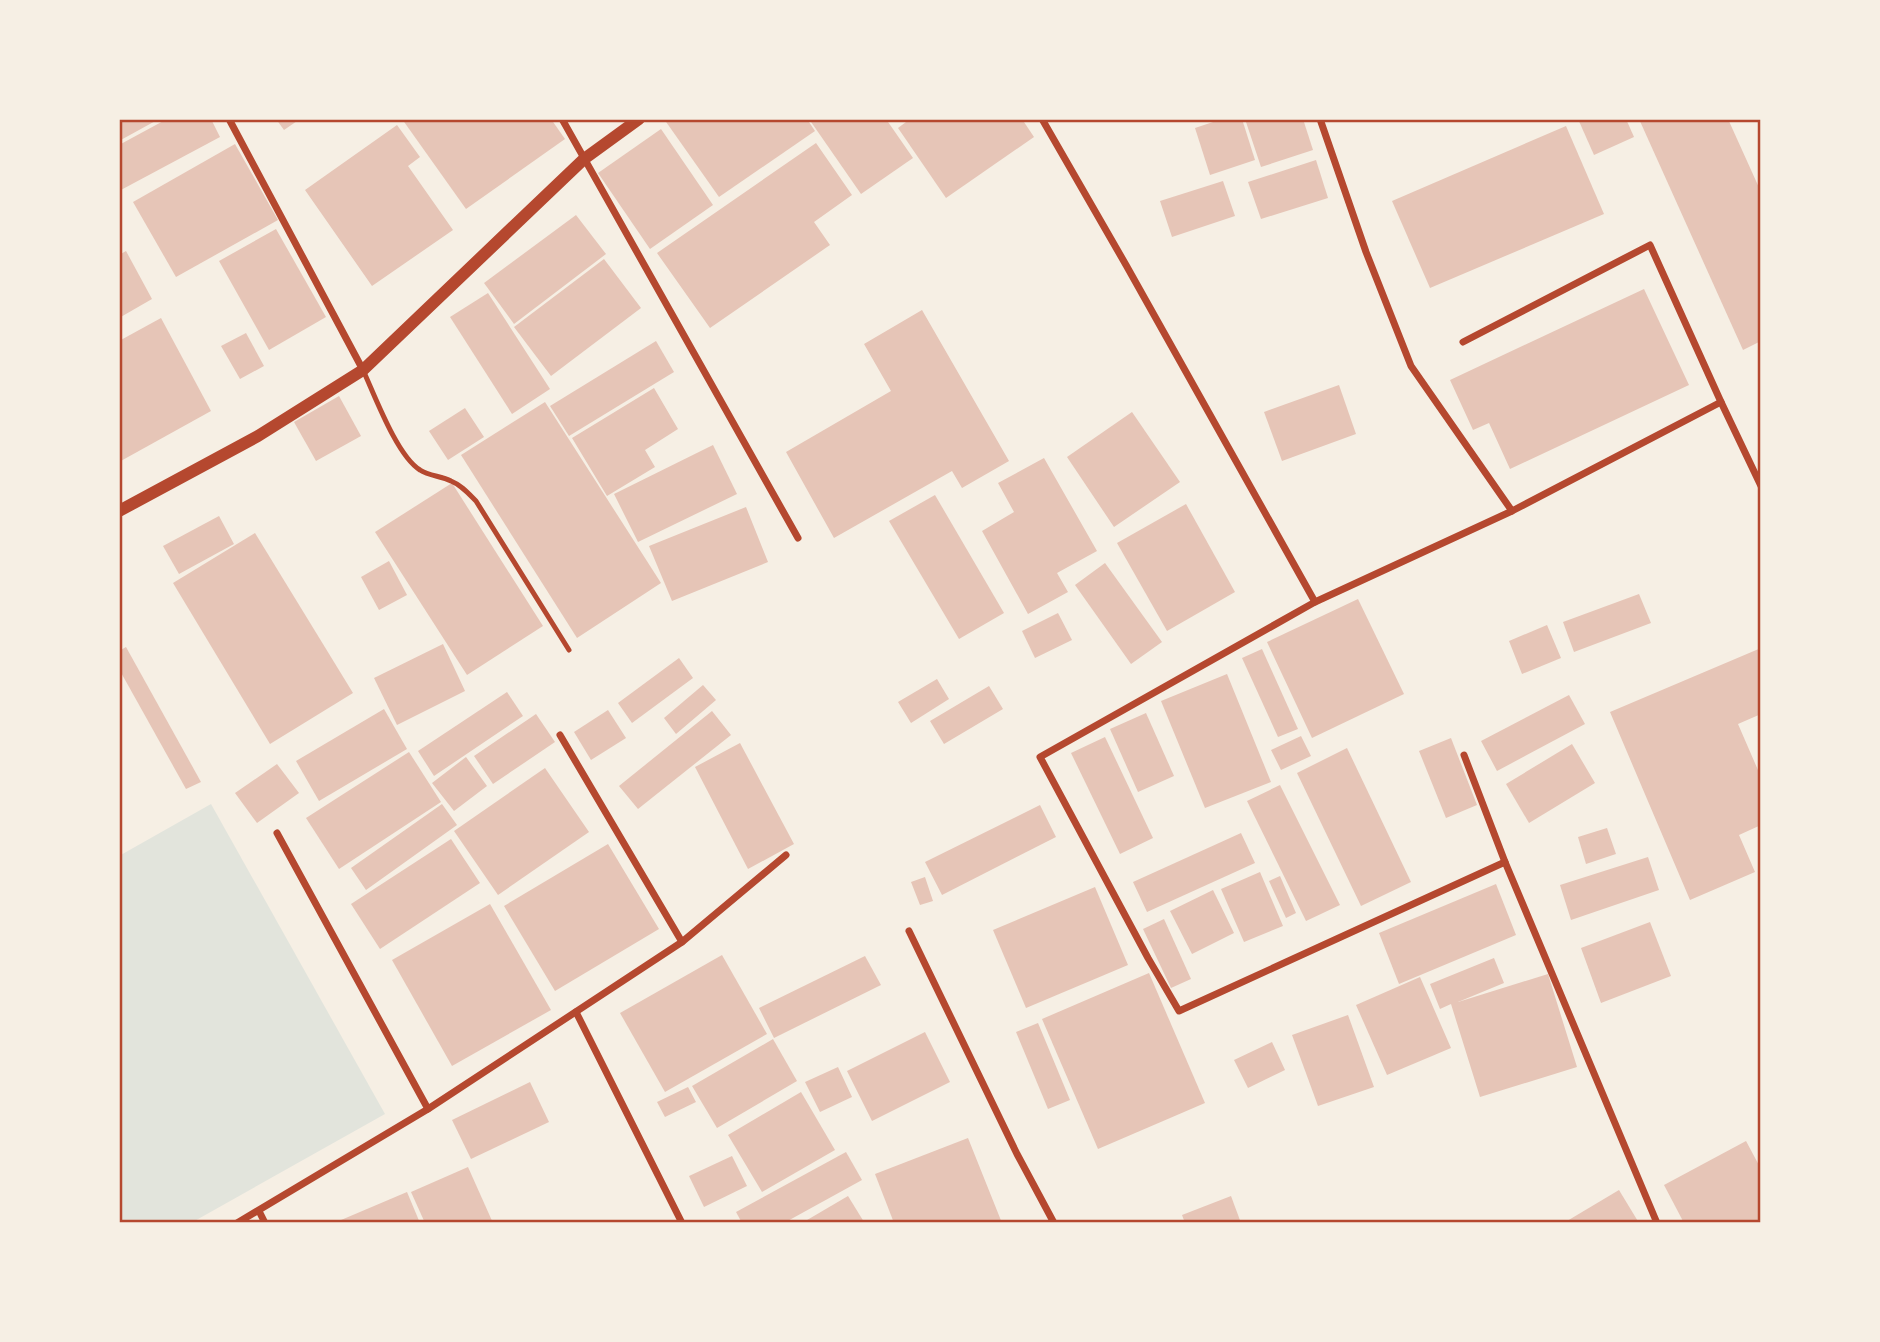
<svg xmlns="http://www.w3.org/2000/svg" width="1880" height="1342" font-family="'Nunito Sans',sans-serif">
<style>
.green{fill:#e2e4dc}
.building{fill:#e6c5b7}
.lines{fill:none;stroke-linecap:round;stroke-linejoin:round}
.service{stroke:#b5482f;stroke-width:5}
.minor{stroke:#b5482f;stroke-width:7}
.tertiary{stroke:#b5482f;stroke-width:12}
.neatline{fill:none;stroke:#b5482f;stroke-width:2.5}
</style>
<rect width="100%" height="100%" fill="#f6efe4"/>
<polygon class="green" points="211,804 385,1114 191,1223 119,1223 119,856"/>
<g class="building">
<polygon points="119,119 159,119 119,141"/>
<polygon points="167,119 211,119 220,137 119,191 119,145"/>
<polygon points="276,119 300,119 284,130"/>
<polygon points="402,119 551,119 565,139 466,209"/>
<polygon points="664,119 807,119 815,131 719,197"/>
<polygon points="809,119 886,119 913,158 861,194"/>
<polygon points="910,119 1022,119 1034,137 946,198 898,128"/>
<polygon points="1222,119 1242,119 1255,160 1210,175 1195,128"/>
<polygon points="1245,119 1303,119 1313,150 1261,167"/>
<polygon points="1578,119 1626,119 1634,137 1594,155"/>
<polygon points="1639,119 1728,119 1761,192 1761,341 1743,350"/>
<polygon points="397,125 420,157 408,166 453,230 372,286 305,190"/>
<polygon points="1566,126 1604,214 1430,288 1392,201"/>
<polygon points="661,129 713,205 650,249 598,173"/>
<polygon points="816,143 852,195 814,222 830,245 710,328 657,253"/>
<polygon points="235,144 278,220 176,277 133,202"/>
<polygon points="1316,160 1328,198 1261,219 1248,182"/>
<polygon points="1223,181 1235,216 1172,237 1160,201"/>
<polygon points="576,215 606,254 514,324 484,283"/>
<polygon points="276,229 326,317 269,350 219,261"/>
<polygon points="126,251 152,299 119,318 119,255"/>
<polygon points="604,259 641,308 551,376 514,327"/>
<polygon points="1644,289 1689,385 1510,469 1489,423 1473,430 1450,380"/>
<polygon points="488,293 550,389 512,414 450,317"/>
<polygon points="922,310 1009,461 962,488 952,471 834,538 786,452 891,391 864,344"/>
<polygon points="161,318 211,411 119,462 119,341"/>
<polygon points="246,333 264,366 240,379 221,346"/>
<polygon points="656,341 674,372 569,436 550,406"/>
<polygon points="1339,385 1356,434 1282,461 1264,412"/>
<polygon points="654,388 678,429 645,450 655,467 607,496 572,438"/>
<polygon points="339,396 361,436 316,461 294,422"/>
<polygon points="545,402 661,583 577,638 461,455"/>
<polygon points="465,408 484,437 448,460 429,431"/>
<polygon points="1132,412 1180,482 1114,527 1067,457"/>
<polygon points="713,445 737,494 638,542 614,494"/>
<polygon points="1044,458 1097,551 1057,573 1068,592 1028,614 982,531 1014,512 998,483"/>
<polygon points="452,483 543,626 467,675 375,532"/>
<polygon points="935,495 1004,613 959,639 889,521"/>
<polygon points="1186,504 1235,592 1167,631 1117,543"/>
<polygon points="746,507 768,562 672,601 649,546"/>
<polygon points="219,516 234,544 179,574 163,546"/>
<polygon points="255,533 353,693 270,744 173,583"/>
<polygon points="389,561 407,595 379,610 361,577"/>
<polygon points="1105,563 1162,642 1131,664 1075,585"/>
<polygon points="1639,594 1651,623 1574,652 1563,622"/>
<polygon points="1358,599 1404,694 1312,738 1267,642"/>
<polygon points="1058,613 1072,640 1035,658 1022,631"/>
<polygon points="1547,625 1561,658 1522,674 1509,641"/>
<polygon points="443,644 465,691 397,725 374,678"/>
<polygon points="126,647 201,782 186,789 119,669 119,651"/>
<polygon points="1761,648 1761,714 1738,724 1761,777 1761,825 1739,835 1755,872 1690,900 1610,712"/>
<polygon points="1262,649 1298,729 1278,737 1242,658"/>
<polygon points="679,658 693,678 632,723 618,703"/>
<polygon points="1227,674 1271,782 1205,808 1161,701"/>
<polygon points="937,679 949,699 911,723 898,702"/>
<polygon points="703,685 716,700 676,734 664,718"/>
<polygon points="989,686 1003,709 944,744 930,721"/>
<polygon points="507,692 523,716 434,776 418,751"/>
<polygon points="1569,695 1585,724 1497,771 1481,741"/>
<polygon points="384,709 407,749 319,801 296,761"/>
<polygon points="608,710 626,738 591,760 574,732"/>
<polygon points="712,711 731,735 638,809 619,786"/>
<polygon points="1146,713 1174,776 1138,792 1110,729"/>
<polygon points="536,714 555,742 493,784 474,756"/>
<polygon points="1301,736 1311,756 1281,770 1271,750"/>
<polygon points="1105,737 1153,838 1120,854 1071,753"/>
<polygon points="1451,738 1477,805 1446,818 1419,751"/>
<polygon points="740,743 794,844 748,869 695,767"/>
<polygon points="1572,744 1595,783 1529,823 1506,784"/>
<polygon points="1347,748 1411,882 1361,906 1297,773"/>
<polygon points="409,752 441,802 339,869 306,818"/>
<polygon points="466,757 487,786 454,811 432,783"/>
<polygon points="277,764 299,793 257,823 235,793"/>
<polygon points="545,768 589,832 498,895 454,831"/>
<polygon points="1280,785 1340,905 1306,921 1247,801"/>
<polygon points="442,804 457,825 366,890 351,868"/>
<polygon points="1040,805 1056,837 942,895 925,862"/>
<polygon points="1607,828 1616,854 1586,864 1578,837"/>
<polygon points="1241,833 1255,863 1147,912 1133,882"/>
<polygon points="451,839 480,883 380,949 351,904"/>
<polygon points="608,844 659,929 555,991 504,906"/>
<polygon points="1648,857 1659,890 1571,920 1560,885"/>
<polygon points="1260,872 1283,926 1244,942 1221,889"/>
<polygon points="1280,876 1296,913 1286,918 1269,881"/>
<polygon points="925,877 933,901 920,905 911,882"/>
<polygon points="1496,884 1516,935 1399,984 1379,933"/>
<polygon points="1095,887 1128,965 1026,1008 993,930"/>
<polygon points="1213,890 1234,933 1192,954 1170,911"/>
<polygon points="490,904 551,1010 452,1066 392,960"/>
<polygon points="1164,919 1191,979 1171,988 1143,929"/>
<polygon points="1650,922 1671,976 1601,1003 1581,948"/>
<polygon points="722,955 767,1034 665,1092 620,1013"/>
<polygon points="865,956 881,985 774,1038 759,1008"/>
<polygon points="1494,958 1504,983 1458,1002 1548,974 1577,1067 1480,1097 1451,1004 1440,1009 1430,984"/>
<polygon points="1149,973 1205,1103 1098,1149 1042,1019"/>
<polygon points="1420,977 1451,1048 1387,1075 1356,1005"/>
<polygon points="1348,1015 1374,1087 1318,1106 1292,1035"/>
<polygon points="1038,1023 1070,1100 1048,1109 1016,1032"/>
<polygon points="925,1032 950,1082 872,1121 847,1071"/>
<polygon points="773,1039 797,1081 717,1128 692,1086"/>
<polygon points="1272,1042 1285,1070 1248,1088 1234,1060"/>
<polygon points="838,1067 852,1097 820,1112 805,1082"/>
<polygon points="530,1082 549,1122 471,1159 452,1120"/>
<polygon points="688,1087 696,1102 665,1117 657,1102"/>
<polygon points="801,1092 835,1150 762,1192 728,1135"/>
<polygon points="968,1138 1002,1223 894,1223 875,1174"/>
<polygon points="1746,1141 1761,1169 1761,1223 1684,1223 1664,1185"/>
<polygon points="846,1152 862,1180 784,1223 742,1223 736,1212"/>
<polygon points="732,1156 747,1186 704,1207 689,1176"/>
<polygon points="468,1167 493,1223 425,1223 411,1192"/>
<polygon points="1619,1190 1639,1223 1568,1223 1567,1221"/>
<polygon points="407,1192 420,1223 334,1223"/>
<polygon points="848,1196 864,1222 802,1223"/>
<polygon points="1231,1196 1241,1223 1185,1223 1182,1215"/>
</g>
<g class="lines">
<path class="service" d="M363,370C375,396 397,456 420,470C429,476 441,476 451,481C461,485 468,493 476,501L569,650"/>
<g class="minor">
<polyline points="229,119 363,370"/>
<polyline points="562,119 798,538"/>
<polyline points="1042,119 1126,265 1315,602 1040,757 1148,958 1179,1011 1505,862"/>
<polyline points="1320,119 1366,252 1411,366 1512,511 1721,402"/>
<polyline points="1463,342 1650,245 1721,402 1761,486"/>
<polyline points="1315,602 1512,511"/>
<polyline points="560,735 682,942"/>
<polyline points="1464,755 1505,862 1657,1223"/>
<polyline points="277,833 428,1109"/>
<polyline points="909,931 1017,1154 1054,1223"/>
<polyline points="576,1012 682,1223"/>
<polyline points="259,1211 265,1223"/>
<polyline points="237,1223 428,1109 682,942 786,855"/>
</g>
<polyline class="tertiary" points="119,511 258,436 363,370 584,159 639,119"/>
</g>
<rect width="1880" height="1342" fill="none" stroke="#f6efe4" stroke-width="242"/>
<rect x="121" y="121" width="1638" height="1100" class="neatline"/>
</svg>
